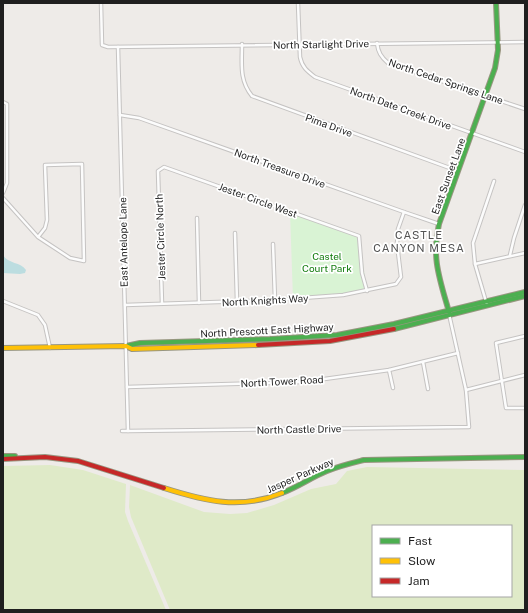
<svg xmlns="http://www.w3.org/2000/svg" width="528" height="613" font-family="'Public Sans',sans-serif">
<style>
.grass{fill:#dfeac8;fill-rule:evenodd}
.park{fill:#d9f3d4}
.water{fill:#bcdde0}
.lines{fill:none;stroke-linecap:round;stroke-linejoin:round}
.street-casing{stroke:#c5c3c2;stroke-width:4.5}
.fast-casing{stroke:#989680;stroke-width:6}
.slow-casing{stroke:#989680;stroke-width:6}
.jam-casing{stroke:#989680;stroke-width:6}
.street{stroke:#fcfcfc;stroke-width:2.5}
.fast{stroke:#4caf50;stroke-width:4}
.slow{stroke:#ffc107;stroke-width:4}
.jam{stroke:#c62828;stroke-width:4}
.labels{text-anchor:middle;dominant-baseline:central;stroke-width:3.5;stroke-linejoin:round;paint-order:stroke}
.street-label{font-size:10px;fill:#1f1f1f;stroke:#fff}
.park-label{font-size:10px;fill:#137d0e;stroke:#fff}
.neighbourhood-label{font-size:11px;letter-spacing:1px;fill:#525252;stroke:#fff}
</style>
<rect width="100%" height="100%" fill="#eeebe8"/>
<g class="grass">
<polygon points="50,465 83,470 126,484 125,512 128,521 166,610 3,610 3,466"/>
<path d="M367,467L525,470V610H170L131,517L129,507L130,485L204,512L230,514L247,513L274,505L311,489L336,484L347,471ZM373,526H511V596H373Z"/>
</g>
<polygon class="park" points="290,212 359,236 367,291 293,299"/>
<path class="water" d="M3,255C8,264 21,262 26,270L25,273L20,274L3,273Z"/>
<g class="lines">
<defs>
<g id="street">
<polyline points="101,3 102,45 108,47 525,42"/>
<path d="M298,3L300,57C302,67 307,71 315,77L525,152"/>
<path d="M377,43C378,52 381,57 388,63L525,109"/>
<path d="M242,44C242,64 239,80 252,96L458,171"/>
<polyline points="118,47 128,431 122,431"/>
<polyline points="3,102 7,104 7,183 3,193"/>
<polyline points="120,115 139,118 404,212 439,224"/>
<polyline points="3,198 38,237 70,258 84,261 82,164 45,165 47,220 45,228 38,237"/>
<polyline points="197,218 199,303"/>
<polyline points="235,233 237,301"/>
<polyline points="273,244 275,300"/>
<polyline points="510,255 514,238 525,205"/>
<polyline points="475,264 525,253"/>
<polyline points="3,301 38,315 45,325 50,348"/>
<polyline points="162,303 158,171 164,167 359,236 362,273 367,291"/>
<polyline points="125,305 275,300 343,295 396,284 401,277 397,244 398,229 404,212"/>
<polyline points="487,305 475,264 473,243 494,181"/>
<polyline points="525,336 496,343 506,408 525,408"/>
<polyline points="423,362 428,389"/>
<polyline points="389,370 393,388"/>
<polyline points="127,387 303,382 389,370 458,353"/>
<polyline points="466,390 525,375"/>
<polyline points="128,431 469,427 466,390 449,314"/>
</g>
<g id="fast">
<path d="M449,312C440,280 431,257 439,224L495,68L498,50L496,3"/>
<polyline points="394,329 525,296"/>
<polyline points="126,346 140,343 270,339 337,335 394,324 525,292"/>
<polyline points="3,456 15,456"/>
<path d="M282,493C298,487 312,477 327,471C339,466 352,463 364,460L525,457"/>
</g>
<g id="slow">
<polyline points="3,348 126,346 132,349 258,345"/>
<path d="M164,488C205,501 240,510 282,493"/>
</g>
<g id="jam">
<polyline points="258,345 330,341 394,329"/>
<polyline points="3,459 45,457 78,461 164,488"/>
</g>
</defs>
<use href="#street" class="street-casing"/>
<use href="#fast" class="fast-casing"/>
<use href="#slow" class="slow-casing"/>
<use href="#jam" class="jam-casing"/>
<use href="#street" class="street"/>
<use href="#fast" class="fast"/>
<use href="#slow" class="slow"/>
<use href="#jam" class="jam"/>
</g>
<g class="labels">
<g class="street-label">
<text transform="translate(321 44) rotate(-1)">North Starlight Drive</text>
<text transform="translate(446 81) rotate(19)">North Cedar Springs Lane</text>
<text transform="translate(401 108) rotate(20)">North Date Creek Drive</text>
<text transform="translate(329 125) rotate(20)">Pima Drive</text>
<text transform="translate(280 168) rotate(20)">North Treasure Drive</text>
<text transform="translate(448 176) rotate(-70)">East Sunset Lane</text>
<text transform="translate(258 200) rotate(20)">Jester Circle West</text>
<text transform="translate(160 237) rotate(-92)">Jester Circle North</text>
<text transform="translate(123 242) rotate(-91)">East Antelope Lane</text>
<text transform="translate(265 300) rotate(-3)">North Knights Way</text>
<text transform="translate(267 330) rotate(-3)">North Prescott East Highway</text>
<text transform="translate(282 381) rotate(-3)">North Tower Road</text>
<text transform="translate(299 429) rotate(-1)">North Castle Drive</text>
<text transform="translate(300 475) rotate(-24)">Jasper Parkway</text>
</g>
<g class="park-label">
<text x="327" y="256">Castel<tspan x="327" dy="12">Court Park</tspan></text>
</g>
<g class="neighbourhood-label">
<text x="419" y="235">CASTLE<tspan x="419" dy="13">CANYON MESA</tspan></text>
</g>
</g>
<rect width="528" height="613" fill="none" stroke="#1f1f1f" stroke-width="8"/>
<rect x="372" y="525" width="140" height="72" fill="#ffffff" stroke="#a5a5a5"/>
<rect x="380" y="538" width="20" height="6" fill="#4caf50" stroke="#a5a5a5"/>
<text x="408" y="545" font-size="12" fill="#1f1f1f">Fast</text>
<rect x="380" y="558" width="20" height="6" fill="#ffc107" stroke="#a5a5a5"/>
<text x="408" y="565" font-size="12" fill="#1f1f1f">Slow</text>
<rect x="380" y="578" width="20" height="6" fill="#c62828" stroke="#a5a5a5"/>
<text x="408" y="585" font-size="12" fill="#1f1f1f">Jam</text>
</svg>
